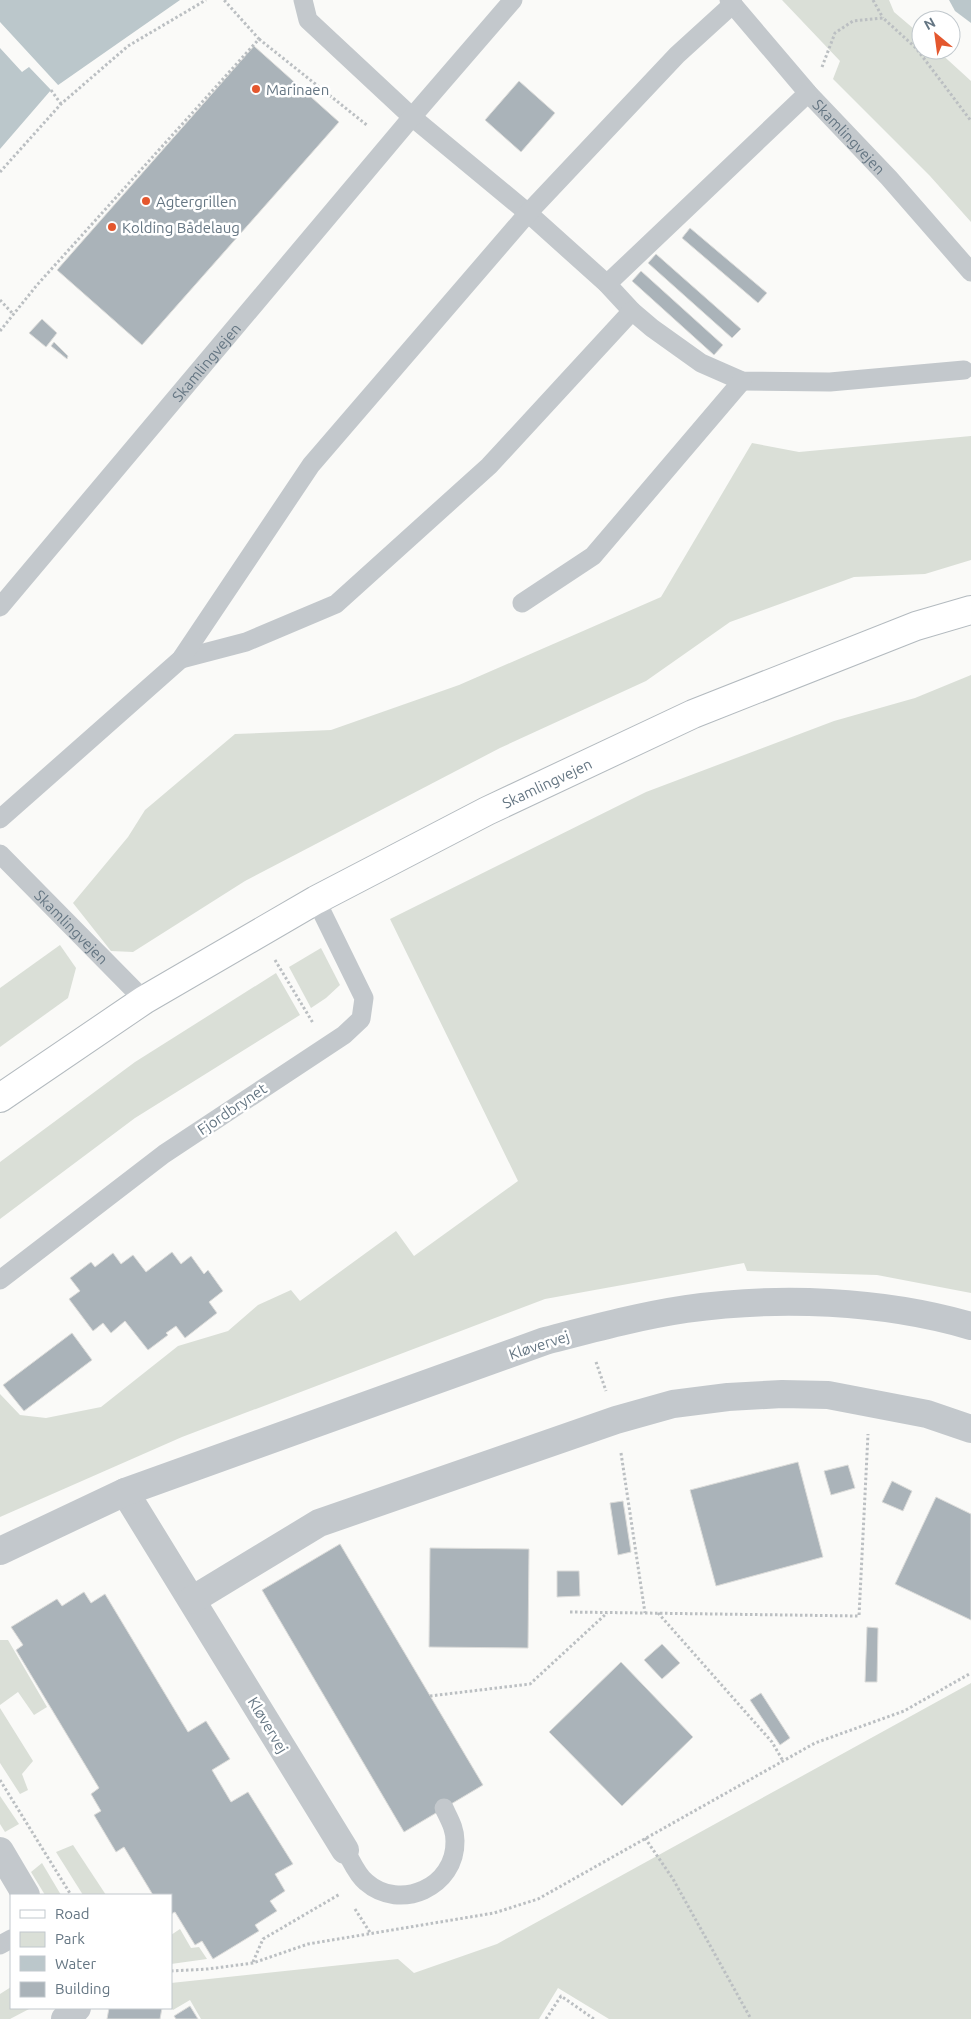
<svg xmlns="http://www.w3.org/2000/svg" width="971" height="2019" font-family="Ubuntu,sans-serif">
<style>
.green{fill:#dadfd7}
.water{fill:#bbc7cb}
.pier{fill:#fafaf8}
.building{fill:#aab3b9;stroke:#dcdcda}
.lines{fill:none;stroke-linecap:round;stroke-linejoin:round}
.secondary-casing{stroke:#b3babf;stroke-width:30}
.path{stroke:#bbbfc2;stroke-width:3;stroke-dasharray:2.5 2.5;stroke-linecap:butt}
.lane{stroke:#c3c8cc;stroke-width:19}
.street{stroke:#c3c8cc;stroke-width:28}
.secondary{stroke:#fff;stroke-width:28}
.poi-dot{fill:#e4572e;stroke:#fff;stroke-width:2}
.labels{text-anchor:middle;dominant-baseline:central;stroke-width:5;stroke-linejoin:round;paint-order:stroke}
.poi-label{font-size:15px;fill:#657683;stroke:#fff;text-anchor:start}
.street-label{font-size:15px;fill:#657683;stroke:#fff}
</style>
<rect width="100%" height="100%" fill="#fafaf8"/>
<g class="green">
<polygon points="782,0 889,0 894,12 921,35 921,50 937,50 971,81 971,222 930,176 833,79 840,61"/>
<polygon points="971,436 971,560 925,574 854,577 730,622 646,681 500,748 245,881 133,952 111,951 73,903 128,837 145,810 235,734 331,730 459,685 661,597 752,443 799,452"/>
<polygon points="971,675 971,1293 877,1275 747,1271 744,1263 545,1299 182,1437 0,1517 0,1394 20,1415 46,1418 101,1407 178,1346 228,1331 258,1305 291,1290 300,1301 396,1231 414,1256 518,1181 390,919 646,792 834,721 915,698"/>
<polygon points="60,945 76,968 68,998 0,1047 0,988"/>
<polygon points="321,948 340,985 326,998 311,1008 289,967"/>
<polygon points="276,973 300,1015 135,1118 0,1219 0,1162 135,1062"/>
<polygon points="0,1640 8,1640 47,1707 34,1715 18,1692 0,1705"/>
<polygon points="971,1683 971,2019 609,2019 558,1988 539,2019 201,2019 190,2000 173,2010 171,2007 171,1983 398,1959 414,1973 497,1944"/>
<polygon points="0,1708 33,1761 22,1774 28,1790 20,1794 0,1763"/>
<polygon points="0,1796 19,1824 5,1832 0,1824"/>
<polygon points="73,1845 106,1895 83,1895 56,1852"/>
<polygon points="42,1863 61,1895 45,1895 31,1872"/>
<polygon points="180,1929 191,1948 199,1947 207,1959 171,1964 171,1935"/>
<polygon points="11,1987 11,2008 31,2008 10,2019 0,2019 0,1994"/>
</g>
<g class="water">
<polygon points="0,0 180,0 51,90 0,149"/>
<polygon points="949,0 971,0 971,23 955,11"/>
</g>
<polygon class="pier" points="0,22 59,86 51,90 29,67 22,72 0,48"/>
<g class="building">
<polygon points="254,46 339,122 142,345 57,270"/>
<polygon points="519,81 555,113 521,152 485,120"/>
<polygon points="690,228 767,293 758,303 682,238"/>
<polygon points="656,254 741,329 732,338 648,263"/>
<polygon points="641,271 723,345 714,355 632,281"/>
<polygon points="42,319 57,333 46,347 29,333"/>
<polygon points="54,342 68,356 67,359 51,346"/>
<polygon points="172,1252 181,1264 191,1256 204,1274 208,1270 223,1291 209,1302 217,1313 185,1338 176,1326 166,1333 168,1335 148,1350 125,1321 111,1333 103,1323 93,1331 69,1299 80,1291 70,1278 91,1262 95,1267 113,1253 121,1264 133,1255 146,1272"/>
<polygon points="72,1333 92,1360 24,1411 3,1385"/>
<polygon points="798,1462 823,1557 716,1586 690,1490"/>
<polygon points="848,1465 855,1488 831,1495 824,1471"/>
<polygon points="892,1481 912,1491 903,1511 882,1502"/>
<polygon points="936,1497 971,1514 971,1620 895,1584"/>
<polygon points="623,1501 631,1552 618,1555 610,1503"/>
<polygon points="340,1544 483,1785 404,1832 262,1590"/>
<polygon points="430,1548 529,1549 528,1648 429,1647"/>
<polygon points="557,1571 579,1571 580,1596 557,1597"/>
<polygon points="84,1592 91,1603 105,1594 188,1732 206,1721 230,1759 212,1770 231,1802 248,1792 293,1864 275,1874 285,1891 270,1901 277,1911 255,1925 259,1931 213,1959 202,1941 195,1945 175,1912 171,1914 171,1895 153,1895 124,1847 116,1852 94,1815 101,1811 91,1794 99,1788 16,1650 23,1645 11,1627 57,1599 62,1606"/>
<polygon points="867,1627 878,1628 877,1682 865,1682"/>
<polygon points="662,1644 680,1663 662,1679 644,1660"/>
<polygon points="621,1662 693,1737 622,1806 549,1732"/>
<polygon points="761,1693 790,1738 780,1745 750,1700"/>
<polygon points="190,2006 198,2019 176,2019 174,2016"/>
<polygon points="109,2008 162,2008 160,2019 107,2019"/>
</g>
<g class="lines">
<defs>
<g id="secondary">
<path id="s4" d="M0,1098L144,1000L316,900L487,811L693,714L916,626L971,610"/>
</g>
</defs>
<use href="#secondary" class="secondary-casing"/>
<g class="path">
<polyline points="873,0 883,18"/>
<polyline points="259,39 368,126"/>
<polyline points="822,67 835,33 853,21 883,18 916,48 971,121"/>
<polyline points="51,90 61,104"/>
<polyline points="0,172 61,104 128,46 206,0"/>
<polyline points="0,300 14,315"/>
<polyline points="0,331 37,285 259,39 224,0"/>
<polyline points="275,960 313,1023"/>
<polyline points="596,1362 606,1391"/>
<polyline points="621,1453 645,1613"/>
<polyline points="570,1612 859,1616 868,1434"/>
<polyline points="658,1613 772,1742 783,1761"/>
<polyline points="430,1696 530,1684 607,1613"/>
<polyline points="0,1780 71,1895"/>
<polyline points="645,1838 673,1879 751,2019"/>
<polyline points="355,1909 371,1934"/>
<polyline points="253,1962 263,1939 340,1894"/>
<polyline points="171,1971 208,1969 253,1963 308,1944 494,1913 538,1899 815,1743 904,1711 971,1673"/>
<polyline points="546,2019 561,1996 594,2019"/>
</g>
<g class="lane">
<polyline points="303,0 308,20 412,117 528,213 607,284 632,311 652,328 701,363 742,381 830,382 964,370"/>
<path id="s1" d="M729,0L808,93L889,178L971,272"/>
<polyline points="607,284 808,93"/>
<polyline points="522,603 593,556 742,381"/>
<path id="s2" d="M0,607L412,117L513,0"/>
<polyline points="181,659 246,642 336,604 489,466 632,311"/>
<polyline points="0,819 181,659 311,465 528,213 677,55 733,4"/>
<path id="s3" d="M0,854L144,1000"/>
<polyline points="0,1280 164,1154 344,1035 361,1019 364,998 316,900"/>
<path d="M345,1850C351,1860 357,1875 366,1882C400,1912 456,1887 455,1841C455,1828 449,1819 444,1808"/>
<polyline points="0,1945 11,1939"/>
</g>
<g class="street">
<polyline points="125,1492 345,1850"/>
<path d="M0,1551L125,1492L545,1341C591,1329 639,1316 686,1309C778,1296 882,1300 971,1326"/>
<polyline points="192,1600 319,1523 616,1420 673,1404 728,1397 782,1394 828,1395 927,1414 971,1429"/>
<polyline points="0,1851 26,1895"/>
<polyline points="65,2019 77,2008"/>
</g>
<use href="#secondary" class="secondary"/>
</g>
<g class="poi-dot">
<circle cx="256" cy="89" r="5"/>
<circle cx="146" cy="201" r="5"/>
<circle cx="112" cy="227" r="5"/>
</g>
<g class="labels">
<g class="poi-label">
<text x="266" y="89">Marinaen</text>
<text x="156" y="201">Agtergrillen</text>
<text x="122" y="227">Kolding Bådelaug</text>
</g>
<g class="street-label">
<text stroke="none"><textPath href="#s1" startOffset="182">Skamlingvejen</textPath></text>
<text stroke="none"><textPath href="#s2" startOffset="320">Skamlingvejen</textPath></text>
<text stroke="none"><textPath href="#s4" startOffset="632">Skamlingvejen</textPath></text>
<text stroke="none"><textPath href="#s3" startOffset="102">Skamlingvejen</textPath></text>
<text transform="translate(232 1109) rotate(-34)">Fjordbrynet</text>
<text transform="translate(539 1345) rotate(-18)">Kløvervej</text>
<text transform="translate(268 1725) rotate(59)">Kløvervej</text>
</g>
</g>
<rect x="10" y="1894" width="162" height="115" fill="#ffffff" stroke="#c1c8cd"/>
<rect x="20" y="1910" width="25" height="8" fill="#ffffff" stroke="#c1c8cd"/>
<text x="55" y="1919" font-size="15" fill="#657683">Road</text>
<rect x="20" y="1932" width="25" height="15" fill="#dadfd7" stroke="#c1c8cd"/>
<text x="55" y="1944" font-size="15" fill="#657683">Park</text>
<rect x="20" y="1956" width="25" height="15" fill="#bbc7cb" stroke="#c1c8cd"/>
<text x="55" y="1969" font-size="15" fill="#657683">Water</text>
<rect x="20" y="1982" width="25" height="15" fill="#aab3b9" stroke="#c1c8cd"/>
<text x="55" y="1994" font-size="15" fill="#657683">Building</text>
<g transform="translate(936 35) rotate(331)"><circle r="24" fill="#ffffff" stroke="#c1c8cd"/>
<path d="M0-4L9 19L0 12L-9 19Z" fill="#e4572e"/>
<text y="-8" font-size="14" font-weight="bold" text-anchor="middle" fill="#657683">N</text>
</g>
</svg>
